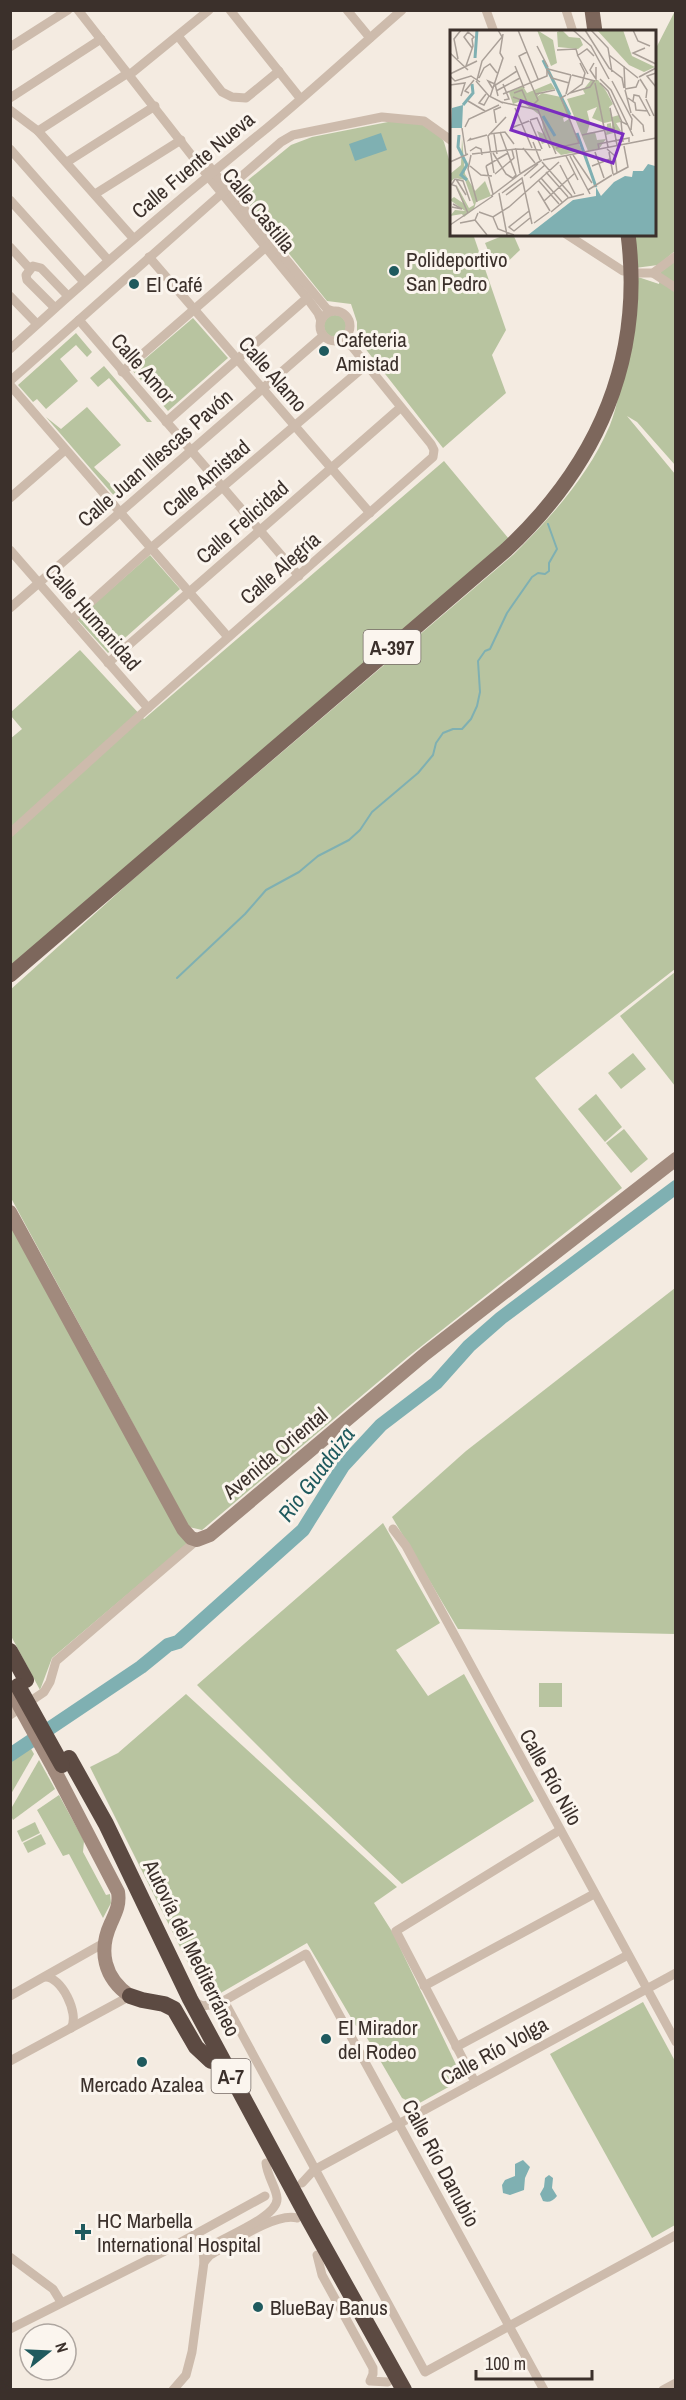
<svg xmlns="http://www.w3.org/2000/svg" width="686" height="2400" font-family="'Archivo Narrow',sans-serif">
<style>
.green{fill:#b8c4a0}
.water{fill:#7fb0b2}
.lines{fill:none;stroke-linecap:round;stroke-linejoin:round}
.stream{stroke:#7fb0b2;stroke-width:2}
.river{stroke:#7fb0b2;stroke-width:14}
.street{stroke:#cdbbac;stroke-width:9}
.secondary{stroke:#a18a7d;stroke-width:14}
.primary{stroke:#7d675c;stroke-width:15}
.highway{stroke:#5c4a42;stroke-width:16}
.secondary-bridge{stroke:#a18a7d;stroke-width:14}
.highway-bridge{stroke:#5c4a42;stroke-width:16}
.poi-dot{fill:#1f5a5e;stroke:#fbf5ee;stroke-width:2}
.labels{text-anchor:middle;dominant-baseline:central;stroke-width:6;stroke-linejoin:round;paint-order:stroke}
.shield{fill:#fbf5ee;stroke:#756b66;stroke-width:1.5}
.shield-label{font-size:20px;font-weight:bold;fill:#3b302b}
.street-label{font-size:21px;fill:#3b302b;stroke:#fbf5ee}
.poi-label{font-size:21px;fill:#3b302b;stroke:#fbf5ee;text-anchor:start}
.water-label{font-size:22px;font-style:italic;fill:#1f5a5e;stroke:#fbf5ee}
.inset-river{fill:none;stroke:#7fb0b2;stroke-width:3}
.inset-road{fill:none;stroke:#aaa098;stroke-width:1.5}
.view{fill:#7b2cbf;fill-opacity:0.15;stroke:#7b2cbf;stroke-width:3}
.inset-edge{fill:none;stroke:#3b302b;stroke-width:3}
</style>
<rect width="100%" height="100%" fill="#f4ebe1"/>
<g class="green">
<polygon points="675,11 675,251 658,265 635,268 631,234 654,234 655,50"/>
<polygon points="393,121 418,121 441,137 444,142 452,170 452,234 473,234 506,330 492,355 506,393 443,448 357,338 357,322 351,304 327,301 237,189 291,145 312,137"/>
<polygon points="507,234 513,234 520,250 500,269 492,260 485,243"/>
<path d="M675,260V465L637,422L627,416L675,474V969L535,1078L622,1188L409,1356L202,1530L189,1527L11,1198L10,990L130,882L514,554C552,516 589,475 610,425C616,410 619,393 623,376C630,343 636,311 638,277L659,284L661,272Z"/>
<circle cx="335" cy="326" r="11"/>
<polygon points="193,318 228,358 168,411 132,370"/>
<polygon points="76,333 92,352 87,357 76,345 60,359 78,381 46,409 37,399 33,402 18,385"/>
<polygon points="104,366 152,422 147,422 109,378 98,387 90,378"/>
<polygon points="87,407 121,445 94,467 112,486 124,491 116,498 46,417 61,429"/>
<polygon points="444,461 509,539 11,967 10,739 22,729 11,716 11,712 80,650 144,719"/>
<polygon points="150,555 180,589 108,653 77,619"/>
<polygon points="675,972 675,1086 620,1016"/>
<polygon points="633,1053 646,1069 621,1089 608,1073"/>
<polygon points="596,1094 622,1127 605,1142 578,1109"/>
<polygon points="624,1129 648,1159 631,1173 606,1143"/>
<polygon points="10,1222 187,1544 52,1658 40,1690 11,1636"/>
<polygon points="675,1288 675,1634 458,1629 392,1517 466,1451"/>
<polygon points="383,1523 440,1623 396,1650 428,1696 464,1674 534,1801 402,1884 293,1781 197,1685"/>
<rect x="539" y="1683" width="23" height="24"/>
<polygon points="186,1694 397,1887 374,1903 393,1933 463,2079 416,2105 402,2098 360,2026 356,2026 307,1943 207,2001 90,1767 118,1753"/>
<polygon points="30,1747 34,1754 11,1794 11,1760"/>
<polygon points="39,1760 55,1789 13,1820 11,1816 12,1807"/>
<polygon points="59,1795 84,1841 83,1852 106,1895 110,1894 111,1903 103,1918 69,1854 63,1856 37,1810"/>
<polygon points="35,1822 40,1833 22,1842 17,1831"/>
<polygon points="41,1834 46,1844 28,1853 23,1843"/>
<polygon points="643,2002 675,2061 675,2225 652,2238 550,2054"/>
</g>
<g class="water">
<polygon points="381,133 387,150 355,161 349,144"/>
<polygon points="523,2160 530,2167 525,2178 524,2190 510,2195 503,2193 502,2185 505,2180 515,2176 515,2164"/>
<path d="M549,2175L553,2178L552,2188L557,2196C553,2201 549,2203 543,2201L540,2194L544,2187L545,2178Z"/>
</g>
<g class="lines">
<polyline class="stream" points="177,978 245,914 266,890 299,872 318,856 349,840 360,830 372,812 418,773 433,755 436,743 443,733 453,729 462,729 471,719 477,706 480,692 478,661 485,651 490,649 507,613 532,577 538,573 545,574 549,571 549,563 557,549 548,524"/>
<polyline class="river" points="10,1755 141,1667 168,1645 178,1642 303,1530 343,1466 381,1425 436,1383 469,1346 501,1318 676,1187"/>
<g class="street">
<polyline points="78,10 207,175 307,298 318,313 321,321"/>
<polyline points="230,10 300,98"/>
<polyline points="347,10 370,38"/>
<polyline points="486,10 494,32"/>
<polyline points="566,10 573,32"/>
<polyline points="178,36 222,92 232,97 246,98 279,71"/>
<polyline points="10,47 68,10"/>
<polyline points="133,72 209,10"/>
<polyline points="10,98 101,39"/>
<polyline points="10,110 38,131 133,238"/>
<polyline points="38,131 128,73"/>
<polyline points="10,149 108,260"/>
<polyline points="67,162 155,106"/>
<polyline points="209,166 327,309 332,311"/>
<polyline points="95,194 181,140"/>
<polyline points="10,200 84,282"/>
<polyline points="566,234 623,271"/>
<polyline points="10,247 30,269"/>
<polyline points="149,257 370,513"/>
<polyline points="638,273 653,273 676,256"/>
<polyline points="653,273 676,288"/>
<polyline points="10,296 37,324"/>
<polyline points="54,307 27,280 26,275 33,266 41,268 68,296"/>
<circle cx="335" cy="326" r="15"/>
<polyline points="79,320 299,576"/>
<path d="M10,349C94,272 179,199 267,128C313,90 357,49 402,10"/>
<polyline points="122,372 266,247"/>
<polyline points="10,381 228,188 281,142 293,135 382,117 424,121 452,141"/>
<polyline points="10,385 228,637"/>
<polyline points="166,422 307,298"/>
<polyline points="10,498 65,450"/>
<polyline points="10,550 148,708"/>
<polyline points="10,608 323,336"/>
<polyline points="71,620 151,548 366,365"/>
<polyline points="108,663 400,408"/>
<polyline points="10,833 148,708 433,457 434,450 431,444 345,338"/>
<polyline points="393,1529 406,1546 676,2042"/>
<polyline points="10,1715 44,1692 50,1682 56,1661 197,1540"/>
<path d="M45,1977C61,1976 80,2014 71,2028"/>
<polyline points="424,1986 594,1894"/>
<polyline points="10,1996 104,1943"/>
<polyline points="192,2001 203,2006 220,2003 306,1954 544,2390"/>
<polyline points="224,2001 425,2372 676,2235"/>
<polyline points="456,2047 628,1955"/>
<polyline points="10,2061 130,1996"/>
<polyline points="475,2082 396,1931 560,1830"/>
<polyline points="302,2183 314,2170 676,1973"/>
<polyline points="317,2255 322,2275 373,2368 373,2374 370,2381 388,2382"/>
<polyline points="10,2257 53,2289 61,2302"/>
<path d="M204,2262L210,2255C230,2244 275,2212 297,2218"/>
<polyline points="10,2329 163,2252 265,2196"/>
<path d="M173,2390L186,2375L192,2352L204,2262L203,2251C218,2239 279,2218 277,2198C276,2187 267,2176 266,2163"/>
<polyline points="663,2390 676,2383"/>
</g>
<g class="secondary">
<polyline points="10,1212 183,1529 191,1538 197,1540 210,1535 425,1354 676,1159"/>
<path d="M55,1771L118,1892C120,1904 116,1912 111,1923C98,1951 104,1978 130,1996"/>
</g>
<g class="primary">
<polyline points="592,10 595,32"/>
<path d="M10,975L506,550C597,465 644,360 628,234"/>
</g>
<g class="highway">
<polyline points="10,1651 26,1680"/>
<polyline points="69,1758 106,1824 190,1999 309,2220 404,2390"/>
<polyline points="130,1996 142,2000 164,2004 174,2009 196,2047 211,2061"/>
</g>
<polyline class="secondary-bridge" points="11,1691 55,1771"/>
<polyline class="highway-bridge" points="18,1686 62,1765"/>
</g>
<g class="poi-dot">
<circle cx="394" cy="271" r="6"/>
<circle cx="134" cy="284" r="6"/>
<circle cx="324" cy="351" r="6"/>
<circle cx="326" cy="2039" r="6"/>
<circle cx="142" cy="2062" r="6"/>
<path d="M80 2223h6v6h6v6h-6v6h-6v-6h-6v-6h6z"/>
<circle cx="258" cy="2307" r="6"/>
</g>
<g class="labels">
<g class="shield">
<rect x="363.5" y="630" width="57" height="34" rx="4.5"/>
<rect x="211.5" y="2059" width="39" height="34" rx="4.5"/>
</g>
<g class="shield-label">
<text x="392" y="647">A-397</text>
<text x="231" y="2076">A-7</text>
</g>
<g class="street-label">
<text transform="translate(193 165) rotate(-40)">Calle Fuente Nueva</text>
<text transform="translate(259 210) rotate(51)">Calle Castilla</text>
<text transform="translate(143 368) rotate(49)">Calle Amor</text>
<text transform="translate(273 374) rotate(49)">Calle Alamo</text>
<text transform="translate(155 458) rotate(-41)">Calle Juan Illescas Pavón</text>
<text transform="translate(206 478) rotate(-40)">Calle Amistad</text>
<text transform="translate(242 522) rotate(-41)">Calle Felicidad</text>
<text transform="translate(280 568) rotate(-41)">Calle Alegría</text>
<text transform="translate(93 617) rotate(49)">Calle Humanidad</text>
<text transform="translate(275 1453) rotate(-40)">Avenida Oriental</text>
<text transform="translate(551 1777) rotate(61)">Calle Río Nilo</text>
<text transform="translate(192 1948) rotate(64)">Autovía del Mediterráneo</text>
<text transform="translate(494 2051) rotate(-29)">Calle Río Volga</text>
<text transform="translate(441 2163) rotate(62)">Calle Río Danubio</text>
</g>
<g class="poi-label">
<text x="406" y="259">Polideportivo<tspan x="406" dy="24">San Pedro</tspan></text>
<text x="146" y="284">El Café</text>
<text x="336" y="339">Cafeteria<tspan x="336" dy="24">Amistad</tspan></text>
<text x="338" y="2027">El Mirador<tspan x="338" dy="24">del Rodeo</tspan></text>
<text x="142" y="2084" text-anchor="middle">Mercado Azalea</text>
<text x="97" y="2220">HC Marbella<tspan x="97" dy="24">International Hospital</tspan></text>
<text x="270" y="2307">BlueBay Banus</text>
</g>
<g class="water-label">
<text transform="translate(316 1474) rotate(-53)">Rio Guadaiza</text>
</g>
</g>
<g transform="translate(450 30)">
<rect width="206" height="206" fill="#f4ebe1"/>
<path d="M87,0L103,10L107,33L101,36ZM112,0L119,7L130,8L133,15L128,19L108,17L107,2ZM147,0H173L182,26L205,37L194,42L179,35ZM141,50H148L156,61L163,74L159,77L162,87L169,85L171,92L166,93L171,101L156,105L157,94L161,93V99L163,91L154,93L142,88L147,77L137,81L140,93L137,103L145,102L147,110L156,109L149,119L138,121L117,69L135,64L133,60ZM101,53L105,59L91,62L87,67L92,63L111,67L119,86L113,88L114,92L119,89L132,121L111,125L97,112L92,114L87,101L94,104L91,86L71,71L63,74L59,62L73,56L77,63ZM12,108L15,144L25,161L35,151L41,166L26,172L24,179L14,187L12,184L0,186L5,180L15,181L0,170L4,167L13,173L6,154L19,178L24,175L15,150L5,148L0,152V144L11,135Z" fill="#b8c4a0"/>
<path d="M13,75L12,98H1L2,78ZM205,131V205H78L123,170L146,166V157L151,166L164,152L175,146L182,147L183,141H193L198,134L205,136Z" fill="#7fb0b2"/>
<path class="inset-river" d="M25,28L27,0M93,30L120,85M13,75L23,63L22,54M93,86L105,106M127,103L146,157M9,105L8,117L17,135L11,145L17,150"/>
<path class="inset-road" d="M68,0L88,49M123,0L141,16L159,49M135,0L159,38L172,48L174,58M141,0L158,18L162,42M183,0L188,11L200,16M87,16L98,37M195,18L183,23L206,34M107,20L126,19L128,26M77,22L69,26L88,70L82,76M0,23L18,40M159,25L188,48M127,26L137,19L144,26M128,26L138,44M8,29L4,9L11,0M144,33L140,40L146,49V37M16,36L23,16L22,9L24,7L18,2L14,7L22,18M65,36L74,58M174,36L175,58M98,39L121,45M98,41L102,48L119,53M206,43L197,46L206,57M0,44L27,31M122,45L145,51M0,46L5,51L21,46L30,52M189,47L206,38M29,48L34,38L40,34L47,43M150,49L161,60L183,106M190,49L197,60L196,68M27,50L32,31L52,7L48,0M26,51L39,66L53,73M162,51L182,89L181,100M145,53L158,117M150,53L158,61L172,92L178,95M53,54L59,69L54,70M0,55L15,53L11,66M44,56L67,41M43,59L38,51L45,54L48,66M175,59L186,57L189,50M175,60L181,83M46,61L70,48M19,63L15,61L24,50M120,63L140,57L144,51M36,64L29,73L34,75L39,66M53,64L97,46V38M86,64L105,60M116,64L121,45M117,65L132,54L135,43L130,33M40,67L53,28L50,23L53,4M63,67L77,72L72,60L64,63M178,68L185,73L186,80L198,81M196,69L204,86M18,71L35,81M183,71L184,65L189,66L200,86M51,72L88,80L106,124M65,78L82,118M160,78L167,115M182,84L193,95L194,102M80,90L87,88L100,118M80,91L92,119M171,91L173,112M46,93L44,80L51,77M15,97L19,89L49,75M12,98L16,125M61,98L79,91M50,102L66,145L63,148M39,104L55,102L64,114M44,104L47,124M132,105L165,98M21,108L19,110L37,105M83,112L90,130M73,118L85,133M106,118L129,113L111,68L116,65M65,119L91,120M66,119L70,143M149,119L148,114L179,108V112M157,119L165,126L167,143M20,121L26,117L31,119L32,125M145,122L154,148M159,122L163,144M43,123L56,144L64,149M22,124L66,119M21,125L18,139L27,172M123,125L142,153M116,126L128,150M120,126L140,164M93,130L206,108M0,132L18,124M92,132L122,166M110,135L125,164M20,136L31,145L42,146M36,136L58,123M36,136L43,164M142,136L160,129M96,142L118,167M44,143L38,106L56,87M45,144L64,128L62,120M70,144L92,130M163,145L178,137L174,116M74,146L88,134M80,148L95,135M91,148L112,172M6,149L16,165M89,151L109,174M0,154L6,156L18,183M2,154L5,149L13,151L20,171M138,160L162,145M88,161L100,181M49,163L57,205M52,163L72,148L82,194M56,165L73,152M41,166L70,144M94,171L125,143M2,177L12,179L3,174M29,182L43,187L59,177L109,132M101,182L118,168L134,164M43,187L48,199L64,205M25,190L37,205M10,193L25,190L28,183M84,193L99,182M0,195L43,166M64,201L59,197L79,181M64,201L80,188"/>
<path class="view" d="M71,71L173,104L163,133L61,100Z"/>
<rect width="206" height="206" class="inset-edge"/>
</g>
<rect width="686" height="2400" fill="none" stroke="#3b302b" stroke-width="24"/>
<g transform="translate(48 2352) rotate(72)"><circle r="28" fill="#fbf5ee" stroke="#aea6a0" stroke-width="1.5"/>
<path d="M0-4.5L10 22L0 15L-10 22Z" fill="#1f5a5e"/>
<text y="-9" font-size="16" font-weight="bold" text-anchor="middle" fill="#3b302b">N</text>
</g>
<path d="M476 2370v9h116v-9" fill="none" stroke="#3b302b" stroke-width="3"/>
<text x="485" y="2370" font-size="18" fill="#3b302b" stroke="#fbf5ee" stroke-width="4.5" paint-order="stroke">100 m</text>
</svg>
